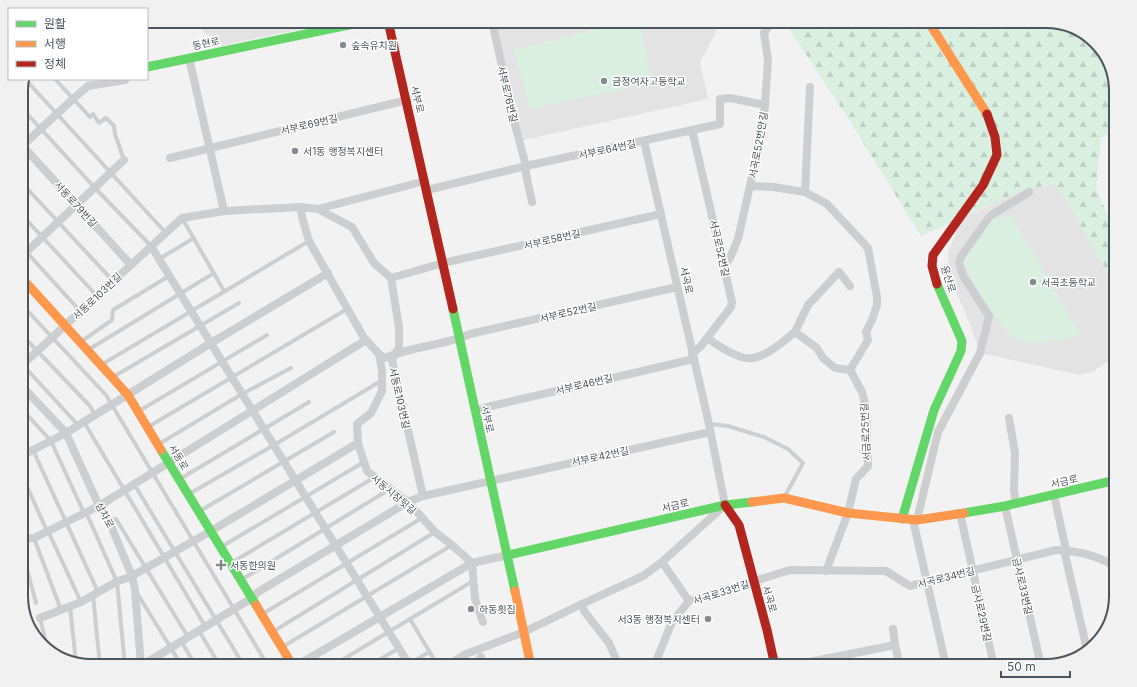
<svg xmlns="http://www.w3.org/2000/svg" width="1137" height="687" font-family="Inter,'Noto Sans KR',sans-serif">
<style>
.education{fill:#e4e3e4}
.forest{fill:url(#forest-firs)}
.pitch{fill:#d9efe0}
.lines{fill:none;stroke-linecap:round;stroke-linejoin:round}
.lane{stroke:#ccced0;stroke-width:4}
.street{stroke:#ccced0;stroke-width:8}
.fast{stroke:#63d668;stroke-width:9}
.slow{stroke:#ff974d;stroke-width:9}
.jam{stroke:#b3261e;stroke-width:9}
.poi-dot{fill:#858c91;stroke:#fff;stroke-width:1.5}
.labels{text-anchor:middle;dominant-baseline:central;stroke-width:3;stroke-linejoin:round;paint-order:stroke}
.street-label{font-size:10px;fill:#4a555d;stroke:#fff}
.poi-label{font-size:10px;fill:#4a555d;stroke:#fff;text-anchor:start}
.rim{fill:none;stroke:#4a555d;stroke-width:2}
</style>
<defs>
<pattern id="forest-firs" width="22" height="20" patternUnits="userSpaceOnUse"><rect width="22" height="20" fill="#d9efe0"/><path d="M5 1l3.5 6h-7zM16 11l3.5 6h-7z" fill="#bccfc3"/></pattern>
</defs>
<rect width="100%" height="100%" fill="#f2f2f2"/>
<g class="education">
<polygon points="192,21 312,21 312,27 220,46"/>
<polygon points="492,21 722,21 700,62 708,99 519,141"/>
<polygon points="1056,184 1116,286 1116,355 1094,371 1080,375 980,353 966,314 950,279 948,252 962,218 1026,189"/>
</g>
<polygon class="forest" points="784,21 1046,21 1081,31 1106,56 1116,87 1116,129 1101,138 1096,188 1116,234 1116,263 1106,269 1056,184 1026,189 921,236 848,118"/>
<g class="pitch">
<polygon points="627,21 640,21 652,83 530,109 514,50"/>
<path d="M1011,215L1081,335C1067,338 1036,346 1023,342C1001,335 975,283 963,263L974,243L992,220Z"/>
</g>
<g class="lines">
<g class="lane">
<polyline points="25,79 166,233"/>
<polyline points="55,79 90,117 93,114 99,123 106,118 114,126 115,134 124,160"/>
<polyline points="21,107 95,188 151,246"/>
<polyline points="21,182 113,281"/>
<polyline points="21,214 97,296"/>
<polyline points="182,218 224,291"/>
<polyline points="21,246 80,311"/>
<polyline points="159,259 194,238"/>
<polyline points="21,304 106,395 268,666"/>
<polyline points="21,334 90,406 95,415"/>
<polyline points="82,341 112,320 113,310 169,276"/>
<polyline points="88,350 214,273"/>
<polyline points="22,364 78,425"/>
<polyline points="101,365 309,241"/>
<polyline points="113,377 239,303"/>
<polyline points="21,408 51,441 84,513"/>
<polyline points="139,411 267,335"/>
<polyline points="84,422 205,626"/>
<polyline points="709,424 728,426 764,437 788,449 803,463 785,496"/>
<polyline points="148,427 347,309"/>
<polyline points="21,440 30,451"/>
<polyline points="159,444 242,394 291,368"/>
<polyline points="33,450 98,592"/>
<polyline points="21,473 47,531"/>
<polyline points="180,479 309,402"/>
<polyline points="134,484 244,666"/>
<polyline points="189,494 274,445 381,381"/>
<polyline points="200,511 334,432"/>
<polyline points="86,512 117,582 125,666"/>
<polyline points="109,521 116,519 188,637"/>
<polyline points="48,531 81,602"/>
<polyline points="34,538 61,610"/>
<polyline points="21,547 36,603"/>
<polyline points="221,547 364,462"/>
<polyline points="231,563 375,477"/>
<polyline points="241,580 390,489"/>
<polyline points="137,593 182,666"/>
<polyline points="93,595 100,666"/>
<polyline points="70,607 76,662"/>
<polyline points="264,613 422,518"/>
<polyline points="40,618 47,647"/>
<polyline points="410,619 438,666"/>
<polyline points="199,631 220,666"/>
<polyline points="274,631 435,532"/>
<polyline points="181,641 196,666"/>
<polyline points="284,646 452,545"/>
<polyline points="152,659 157,666"/>
<polyline points="408,665 429,652"/>
<polyline points="332,666 473,581"/>
<polyline points="369,666 399,648"/>
</g>
<g class="street">
<polyline points="492,21 514,121 526,166 526,174 532,202"/>
<polyline points="189,58 224,211"/>
<polyline points="692,130 732,302 731,307 701,346 692,354"/>
<polyline points="21,144 131,265"/>
<polyline points="21,147 74,98 88,86 125,80 125,79"/>
<polyline points="170,158 407,100"/>
<polyline points="750,186 773,187 805,192 827,204 868,248 877,297 877,305 872,320 866,332 868,340 850,370"/>
<polyline points="427,190 526,166 720,124 720,99 730,98 765,105"/>
<polyline points="805,192 810,87"/>
<polyline points="301,207 302,217 309,241 364,338 379,354 382,371 382,391 371,413 357,424 358,443 367,471 408,502 435,532 452,545 472,563 475,599 483,622"/>
<polyline points="318,209 425,181"/>
<polyline points="151,246 410,666"/>
<polyline points="21,257 124,160"/>
<polyline points="724,266 730,258 738,239 761,137 765,105 768,60 764,33 772,21"/>
<polyline points="391,278 443,263 661,214"/>
<path d="M707,338C717,345 740,361 753,358C769,355 782,342 795,332"/>
<path d="M379,354L385,358C412,346 443,346 470,334L677,287"/>
<polyline points="21,366 182,218 224,211 301,207 318,209 352,227 374,263 391,278 399,327 399,347 392,360 423,496"/>
<polyline points="21,385 66,433 99,506 109,521 132,576 135,590 141,666"/>
<polyline points="475,411 487,407 694,359"/>
<polyline points="1009,418 1015,453 1014,490 1016,503"/>
<polyline points="21,456 66,433 211,343 328,273"/>
<polyline points="1054,495 1066,550"/>
<polyline points="1005,506 1041,666"/>
<polyline points="960,513 994,666"/>
<polyline points="913,520 946,666"/>
<polyline points="917,520 938,432 980,353 989,316 963,276 959,263 962,255 990,216 1029,192"/>
<polyline points="21,539 34,538 99,506 366,340"/>
<polyline points="1064,550 1087,650"/>
<polyline points="662,562 689,601"/>
<polyline points="826,571 848,513 856,479 868,466 866,407 862,392 850,370 835,368 823,358 817,348 795,332 808,305 839,272 850,286"/>
<polyline points="582,604 584,611 609,643 619,666"/>
<polyline points="40,618 81,602 116,582 132,576 211,531 358,443"/>
<polyline points="893,629 895,645"/>
<polyline points="141,666 252,598 258,592 408,502 423,496 710,432"/>
<polyline points="296,666 472,563 508,555"/>
<polyline points="447,666 466,654 524,632 582,604 643,576 662,562 725,505 709,424 644,141"/>
<polyline points="474,666 481,657"/>
<path d="M657,666V659L672,622L689,601L790,570L886,571L910,586L1056,550C1077,551 1098,555 1116,567"/>
<polyline points="789,666 895,645 900,666"/>
</g>
<g class="fast">
<polyline points="147,67 368,21"/>
<polyline points="453,309 515,591"/>
<polyline points="161,450 256,605"/>
<polyline points="964,513 1005,506 1116,480"/>
<polyline points="902,519 934,410 961,351 962,341 937,284"/>
<polyline points="508,555 725,505 752,502"/>
</g>
<g class="slow">
<polyline points="928,21 987,114"/>
<polyline points="21,277 128,395 161,450"/>
<polyline points="752,502 784,498 848,513 917,520 964,513"/>
<polyline points="515,591 531,666"/>
<polyline points="256,605 293,666"/>
</g>
<g class="jam">
<polyline points="388,21 453,309"/>
<polyline points="937,284 932,266 933,255 983,185 997,155 995,137 987,114"/>
<polyline points="725,505 739,525 767,630 775,666"/>
</g>
</g>
<g class="poi-dot">
<circle cx="343" cy="45" r="4"/>
<circle cx="604" cy="81" r="4"/>
<circle cx="295" cy="151" r="4"/>
<circle cx="1033" cy="282" r="4"/>
<path d="M219 559h4v4h4v4h-4v4h-4v-4h-4v-4h4z"/>
<circle cx="471" cy="609" r="4"/>
<circle cx="708" cy="619" r="4"/>
</g>
<g class="labels">
<g class="street-label">
<text transform="translate(206 43) rotate(-12)">동현로</text>
<text transform="translate(508 94) rotate(77)">서부로76번길</text>
<text transform="translate(418 99) rotate(77)">서부로</text>
<text transform="translate(309 124) rotate(-13)">서부로69번길</text>
<text transform="translate(758 145) rotate(-80)">서곡로52번안길</text>
<text transform="translate(607 149) rotate(-12)">서부로64번길</text>
<text transform="translate(76 204) rotate(48)">서동로79번길</text>
<text transform="translate(552 239) rotate(-13)">서부로58번길</text>
<text transform="translate(720 248) rotate(77)">서곡로52번길</text>
<text transform="translate(949 279) rotate(72)">윤산로</text>
<text transform="translate(687 280) rotate(77)">서곡로</text>
<text transform="translate(97 296) rotate(-43)">서동로103번길</text>
<text transform="translate(568 312) rotate(-13)">서부로52번길</text>
<text transform="translate(584 384) rotate(-13)">서부로46번길</text>
<text transform="translate(400 398) rotate(77)">서동로103번길</text>
<text transform="translate(488 419) rotate(78)">서부로</text>
<text transform="translate(865 432) rotate(-93)">서금로25번길</text>
<text transform="translate(600 456) rotate(-12)">서부로42번길</text>
<text transform="translate(179 457) rotate(59)">서동로</text>
<text transform="translate(1064 481) rotate(-13)">서금로</text>
<text transform="translate(394 494) rotate(40)">서동시장뒷길</text>
<text transform="translate(675 505) rotate(-13)">서금로</text>
<text transform="translate(105 515) rotate(62)">삼차로</text>
<text transform="translate(946 577) rotate(-14)">서곡로34번길</text>
<text transform="translate(1023 586) rotate(77)">금사로33번길</text>
<text transform="translate(721 592) rotate(-18)">서곡로33번길</text>
<text transform="translate(770 599) rotate(74)">서곡로</text>
<text transform="translate(982 613) rotate(77)">금사로29번길</text>
</g>
<g class="poi-label">
<text x="351" y="45">숲속유치원</text>
<text x="612" y="81">금정여자고등학교</text>
<text x="303" y="151">서1동 행정복지센터</text>
<text x="1041" y="282">서곡초등학교</text>
<text x="230" y="565">서동한의원</text>
<text x="479" y="609">하동횟집</text>
<text x="700" y="619" text-anchor="end">서3동 행정복지센터</text>
</g>
</g>
<path d="M0 0H1137V687H0ZM91 28H1046A63 63 0 0 1 1109 91V596A63 63 0 0 1 1046 659H91A63 63 0 0 1 28 596V91A63 63 0 0 1 91 28Z" fill="#f1f1f2" fill-rule="evenodd"/>
<path class="rim" d="M91 28H1046A63 63 0 0 1 1109 91V596A63 63 0 0 1 1046 659H91A63 63 0 0 1 28 596V91A63 63 0 0 1 91 28Z"/>
<rect x="8" y="8" width="140" height="72" fill="#ffffff" stroke="#b7bbbe"/>
<rect x="16" y="21" width="20" height="6" fill="#63d668" stroke="#b7bbbe"/>
<text x="44" y="28" font-size="12" fill="#4a555d">원활</text>
<rect x="16" y="41" width="20" height="6" fill="#ff974d" stroke="#b7bbbe"/>
<text x="44" y="48" font-size="12" fill="#4a555d">서행</text>
<rect x="16" y="61" width="20" height="6" fill="#b3261e" stroke="#b7bbbe"/>
<text x="44" y="68" font-size="12" fill="#4a555d">정체</text>
<path d="M1001 671v6h69v-6" fill="none" stroke="#4a555d" stroke-width="2"/>
<text x="1007" y="671" font-size="12" fill="#4a555d" stroke="#ffffff" stroke-width="3" paint-order="stroke">50 m</text>
</svg>
